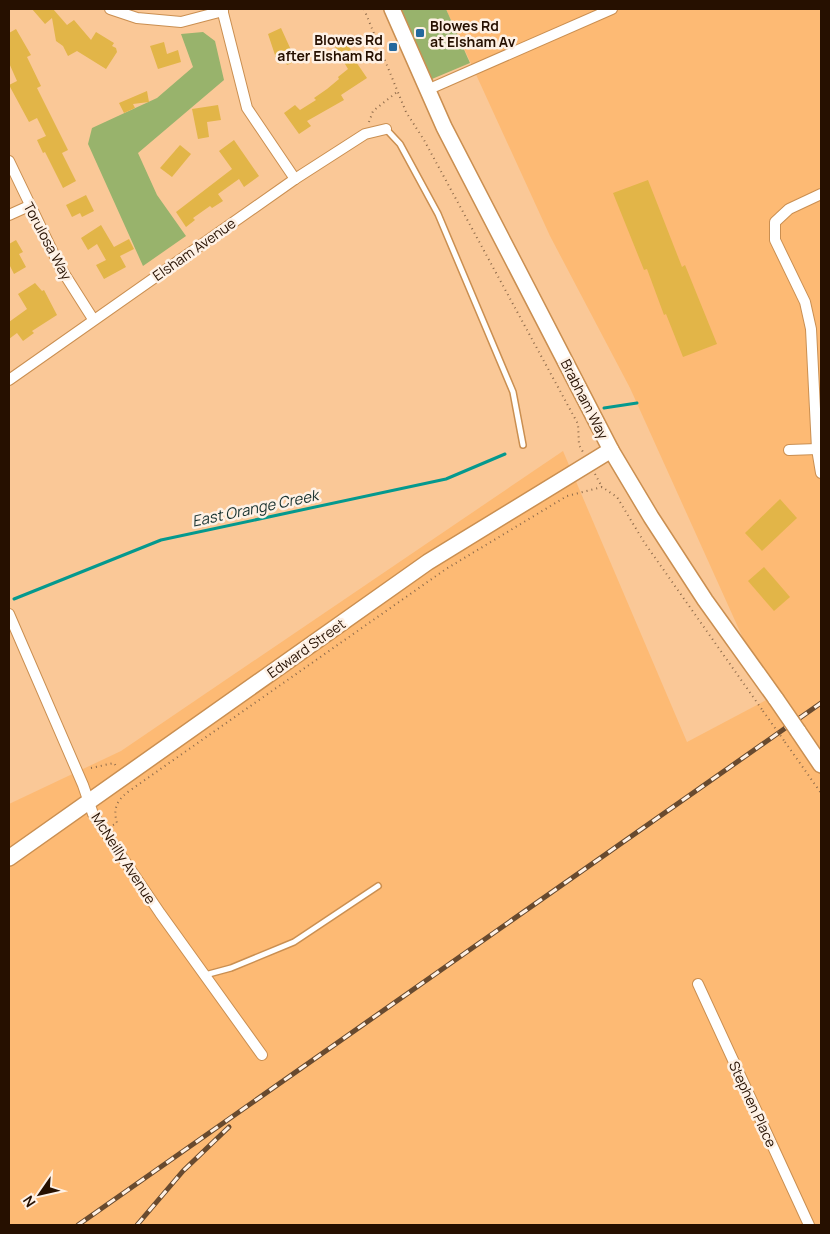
<svg xmlns="http://www.w3.org/2000/svg" width="830" height="1234" font-family="Manrope,sans-serif">
<style>
.built{fill:#fdba74}
.green{fill:#98b36c}
.lines{fill:none;stroke-linecap:round;stroke-linejoin:round}
.stream{stroke:#04998e;stroke-width:3}
.building{fill:#e2b548}
.lane-casing{stroke:#ca8f51;stroke-width:8}
.street-casing{stroke:#ca8f51;stroke-width:12}
.secondary-casing{stroke:#ca8f51;stroke-width:18}
.path{stroke:#8d6a4a;stroke-width:2;stroke-dasharray:1 4;stroke-linecap:butt}
.lane{stroke:#fff;stroke-width:5}
.street{stroke:#fff;stroke-width:10}
.secondary{stroke:#fff;stroke-width:15}
.rail-casing{stroke:#684a2f;stroke-width:5}
.rail{stroke:#fef1e5;stroke-width:3;stroke-dasharray:9;stroke-linecap:butt}
.secondary-bridge-casing{stroke:#ca8f51;stroke-width:18;stroke-linecap:butt}
.path-bridge{stroke:#8d6a4a;stroke-width:2;stroke-dasharray:1 4;stroke-linecap:butt}
.secondary-bridge{stroke:#fff;stroke-width:15}
.poi-dot{fill:#24689d;stroke:#fef1e5;stroke-width:2}
.labels{text-anchor:middle;dominant-baseline:central;stroke-width:5;stroke-linejoin:round;paint-order:stroke}
.poi-label{font-size:14px;font-weight:bold;fill:#261000;stroke:#fef1e5;text-anchor:start}
.street-label{font-size:14px;fill:#261000;stroke:#fef1e5}
.water-label{font-size:15px;font-style:italic;fill:#17312e;stroke:#fef1e5}
</style>
<rect width="100%" height="100%" fill="#fac897"/>
<polygon class="built" points="446,9 821,9 821,1225 9,1225 9,804 121,751 563,451 687,742 770,698 630,388 550,236"/>
<g class="green">
<polygon points="401,9 446,9 470,63 432,79"/>
<polygon points="203,32 215,41 224,80 138,153 157,195 186,236 143,266 88,144 92,128 157,98 193,67 181,34"/>
</g>
<g class="lines">
<g class="stream">
<polyline points="604,408 637,403"/>
<polyline points="14,599 161,540 446,479 505,454"/>
</g>
</g>
<g class="building">
<polygon points="32,9 53,9 67,25 74,20 91,40 96,32 114,43 112,46 116,48 117,52 106,69 77,51 68,56 63,46 56,41 52,18 45,24"/>
<polygon points="281,28 296,61 287,65 285,61 278,64 268,34"/>
<polygon points="16,29 31,55 27,57 41,86 37,88 68,150 62,153 76,181 63,188 45,152 43,153 37,140 46,136 37,118 29,122 9,85 17,81 9,63 9,33"/>
<polygon points="346,41 352,52 350,53 367,78 341,95 344,100 307,121 311,126 299,134 284,113 295,105 300,110 316,100 314,98 327,89 339,79 338,77 348,69 335,47"/>
<polygon points="164,42 167,54 178,50 181,62 158,69 150,46"/>
<polygon points="147,91 149,102 133,104 135,108 124,113 119,103"/>
<polygon points="218,105 221,120 207,122 209,137 198,139 192,109"/>
<polygon points="234,140 259,176 244,187 239,179 218,194 223,201 212,208 210,206 193,218 195,220 186,227 176,212 232,169 219,151"/>
<polygon points="180,145 191,154 172,177 160,168"/>
<polygon points="648,180 682,267 685,265 717,344 683,357 666,314 664,315 647,269 644,270 613,193"/>
<polygon points="86,195 94,211 82,217 80,213 72,217 66,205"/>
<polygon points="101,225 114,247 129,239 134,249 120,256 126,267 104,279 96,265 106,260 97,244 88,250 81,238"/>
<polygon points="16,240 23,252 19,254 26,267 14,274 9,264 9,244"/>
<polygon points="35,283 42,291 44,290 57,315 32,331 34,333 23,341 17,333 9,339 9,322 27,309 18,294"/>
<polygon points="780,499 797,518 762,551 745,533"/>
<polygon points="764,567 790,597 774,611 748,581"/>
</g>
<g class="lines">
<defs>
<g id="lane">
<polyline points="386,129 400,144 438,214 513,392 523,445"/>
<polyline points="205,975 231,968 294,942 378,886"/>
</g>
<g id="street">
<polyline points="110,9 137,18 181,22 223,11"/>
<polyline points="222,9 247,108 295,179"/>
<polyline points="427,90 612,9"/>
<polyline points="9,161 60,267 93,319"/>
<polyline points="821,194 789,209 775,222 775,240 805,302 811,329 817,449 821,473"/>
<polyline points="9,215 29,206"/>
<polyline points="9,380 295,179 365,134 386,129"/>
<polyline points="789,450 817,449"/>
<polyline points="9,614 83,785 93,814 160,913 262,1055"/>
<polyline points="698,984 809,1225"/>
</g>
<g id="secondary">
<polyline points="392,9 444,127 611,450 651,517 705,600 776,699"/>
<polyline points="798,731 821,765"/>
<polyline points="9,858 428,562 611,450"/>
</g>
</defs>
<use href="#lane" class="lane-casing"/>
<use href="#street" class="street-casing"/>
<use href="#secondary" class="secondary-casing"/>
<g class="path">
<polyline points="364,9 406,112 424,140 578,424 579,445 583,452"/>
<polyline points="369,122 373,111 397,92"/>
<polyline points="595,474 602,487"/>
<polyline points="785,742 821,793"/>
<polyline points="91,768 114,763 116,766"/>
<path d="M113,825L117,823C112,806 119,798 132,789L446,569L567,496L602,487L617,497L644,542L763,711"/>
</g>
<use href="#lane" class="lane"/>
<use href="#street" class="street"/>
<use href="#secondary" class="secondary"/>
<defs>
<g id="rail">
<polyline points="78,1225 821,703"/>
<polyline points="137,1225 183,1171 229,1127"/>
</g>
</defs>
<use href="#rail" class="rail-casing"/>
<use href="#rail" class="rail"/>
<defs>
<polyline id="secondary-bridge" points="776,699 798,731"/>
</defs>
<use href="#secondary-bridge" class="secondary-bridge-casing"/>
<polyline class="path-bridge" points="763,711 785,742"/>
<use href="#secondary-bridge" class="secondary-bridge"/>
</g>
<g class="poi-dot">
<rect x="415" y="28" width="10" height="10" rx="2.5"/>
<rect x="388" y="42" width="10" height="10" rx="2.5"/>
</g>
<g class="labels">
<g class="poi-label">
<text x="430" y="25">Blowes Rd<tspan x="430" dy="16">at Elsham Av</tspan></text>
<text x="383" y="39" text-anchor="end">Blowes Rd<tspan x="383" dy="16">after Elsham Rd</tspan></text>
</g>
<g class="street-label">
<text transform="translate(48 241) rotate(62)">Torulosa Way</text>
<text transform="translate(194 249) rotate(-35)">Elsham Avenue</text>
<text transform="translate(585 399) rotate(63)">Brabham Way</text>
<text transform="translate(306 648) rotate(-35)">Edward Street</text>
<text transform="translate(124 858) rotate(57)">McNeilly Avenue</text>
<text transform="translate(753 1104) rotate(65)">Stephen Place</text>
</g>
<g class="water-label">
<text transform="translate(255 508) rotate(-12)">East Orange Creek</text>
</g>
</g>
<rect width="830" height="1234" fill="none" stroke="#261000" stroke-width="20"/>
<g transform="translate(40 1194) rotate(236)" stroke="#fef1e5" stroke-width="4" paint-order="stroke">
<path d="M0-4L9 19L0 12L-9 19Z" fill="#261000"/>
<text y="-8" font-size="14" font-weight="bold" text-anchor="middle" fill="#261000">N</text>
</g>
</svg>
